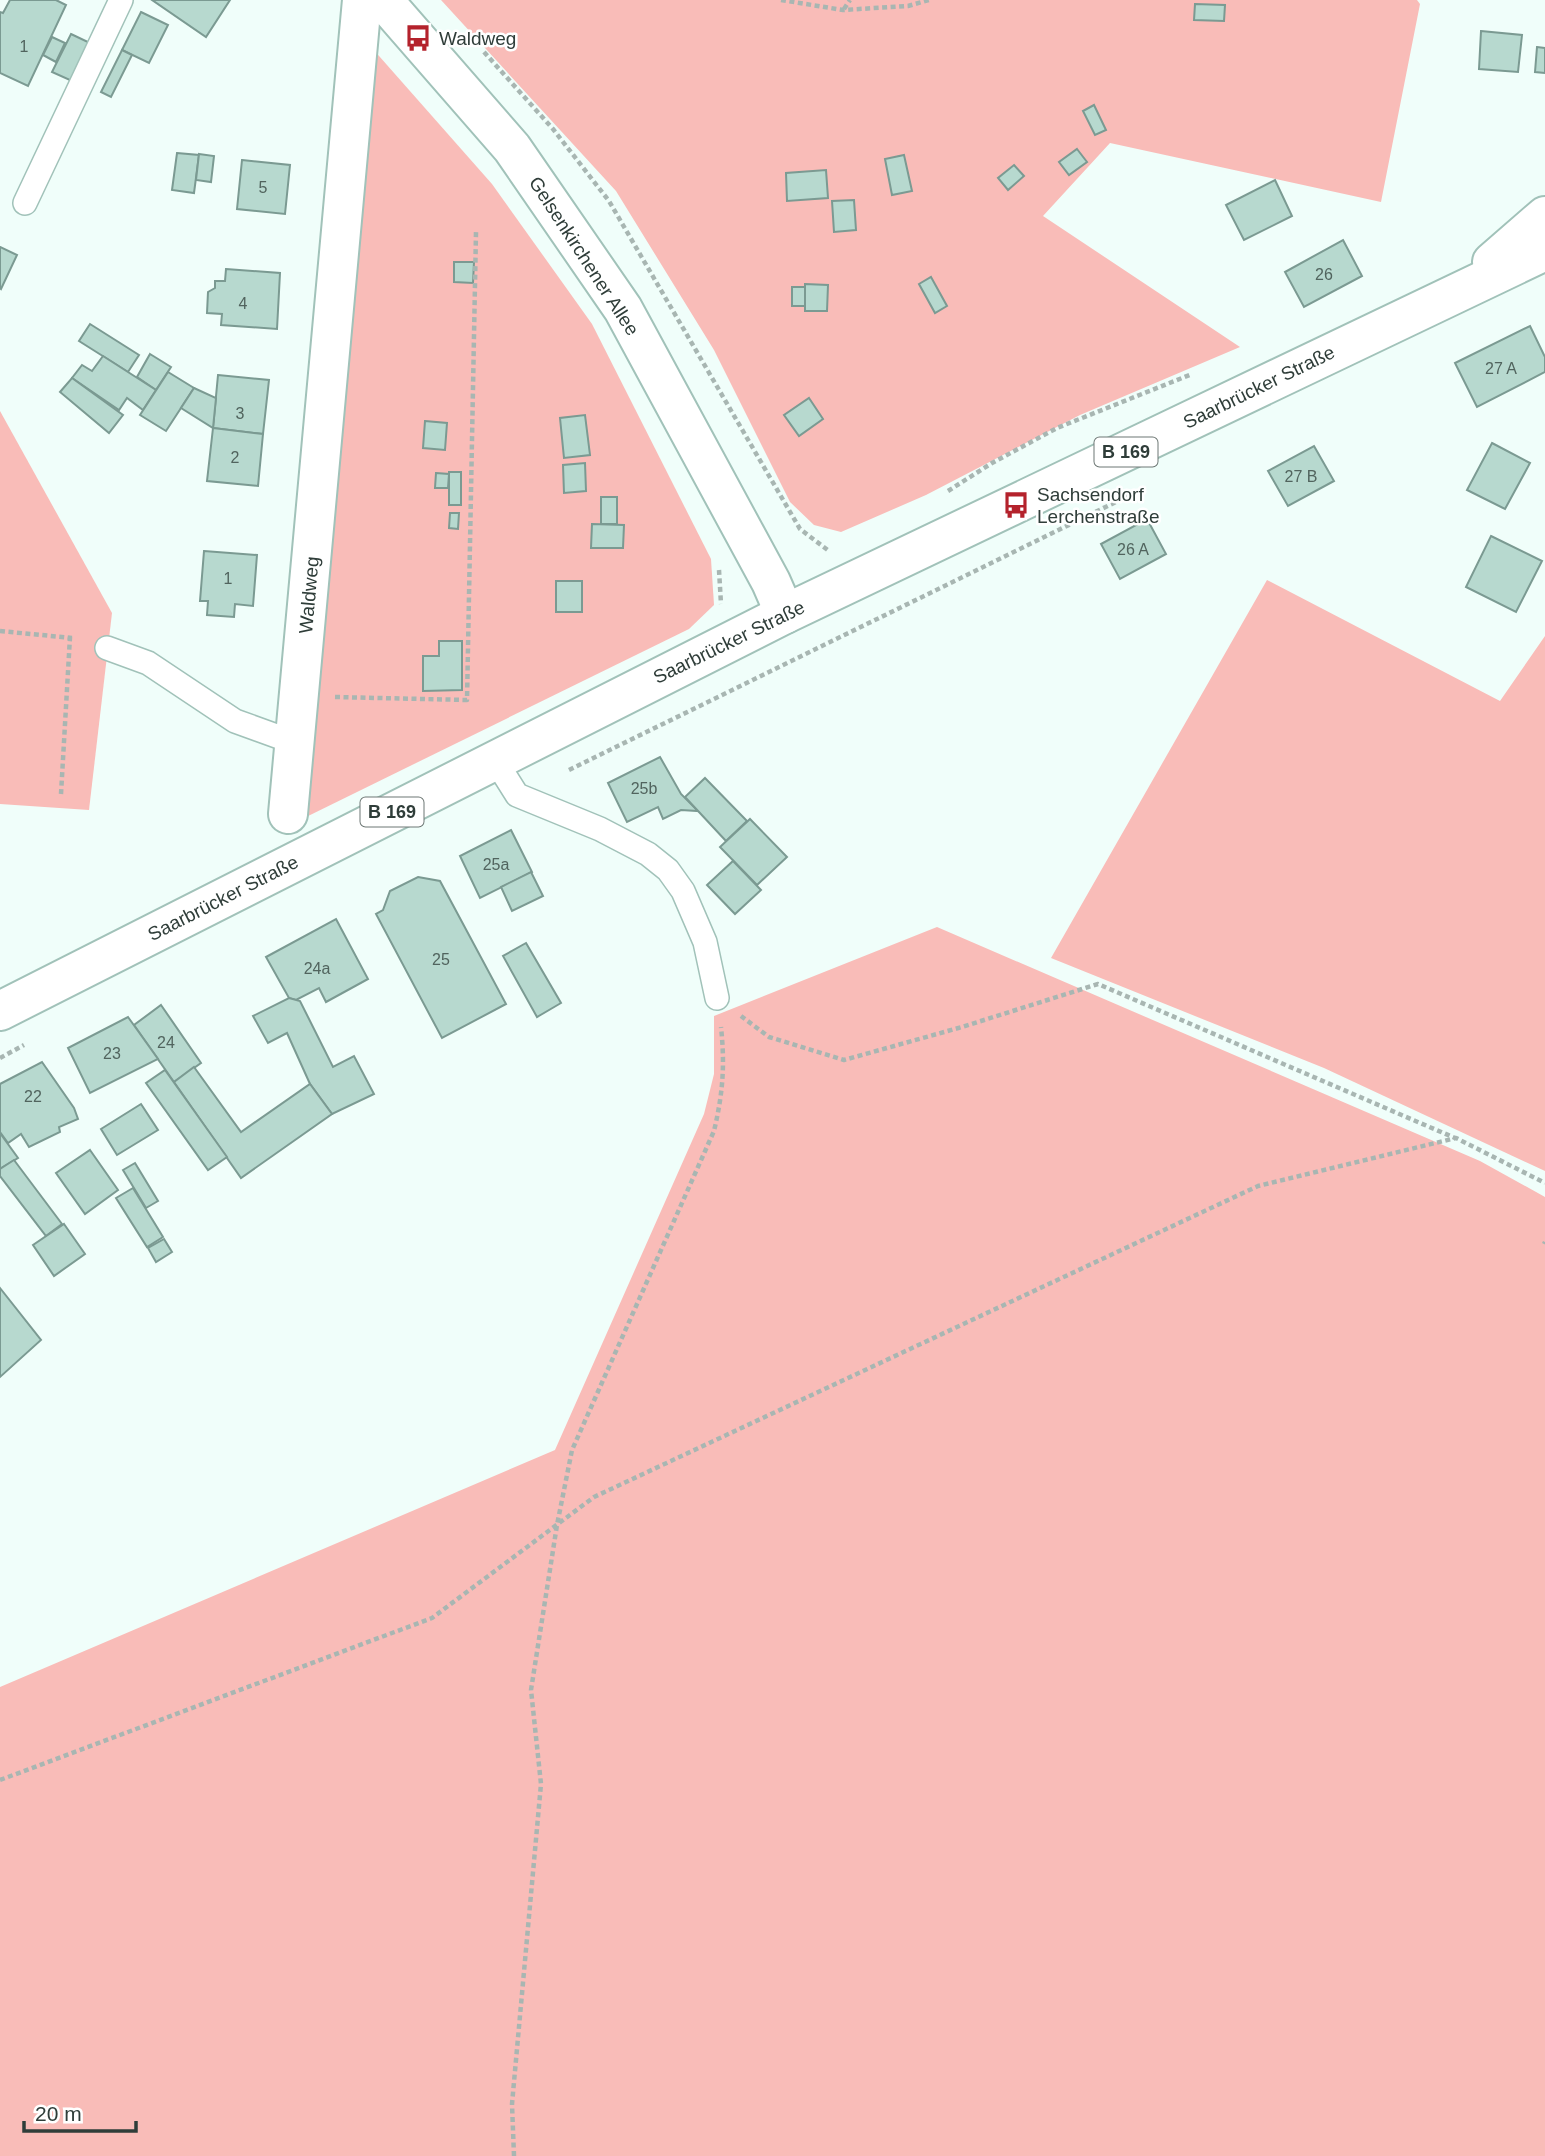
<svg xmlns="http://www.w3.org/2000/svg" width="1545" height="2156" font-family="Helvetica,sans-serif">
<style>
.green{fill:#f9bcb8}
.building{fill:#b7d9cf;stroke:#7b9a92;stroke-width:2}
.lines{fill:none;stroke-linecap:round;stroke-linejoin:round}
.service-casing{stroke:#a1c2b9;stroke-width:26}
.minor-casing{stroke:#a1c2b9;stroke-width:42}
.secondary-casing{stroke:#a1c2b9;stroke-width:42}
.primary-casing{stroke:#a1c2b9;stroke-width:42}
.path{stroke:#a8b6b2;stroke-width:4.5;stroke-dasharray:5 3.5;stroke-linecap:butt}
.service{stroke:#fff;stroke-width:23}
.minor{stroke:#fff;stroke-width:38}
.secondary{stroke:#fff;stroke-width:38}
.primary{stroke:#fff;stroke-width:38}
.labels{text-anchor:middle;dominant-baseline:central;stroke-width:5;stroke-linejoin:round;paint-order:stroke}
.number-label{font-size:16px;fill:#51645e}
.shield{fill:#fff;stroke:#6d7774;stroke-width:2}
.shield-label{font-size:18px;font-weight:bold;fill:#2f3d39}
.poi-label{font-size:19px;fill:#2f3d39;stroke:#fff;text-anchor:start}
.street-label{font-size:19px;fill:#2f3d39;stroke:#fff}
</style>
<rect width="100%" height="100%" fill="#f0fefa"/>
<g class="green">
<polygon points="441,0 1417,0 1420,4 1381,202 1110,143 1043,216 1240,347 1080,415 926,495 841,532 814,525 790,502 714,350 616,191"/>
<polygon points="372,48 492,184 592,324 711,559 714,605 689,629 300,820"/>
<polygon points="0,411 112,613 89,810 0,804"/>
<polygon points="1267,580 1500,701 1545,636 1545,1171 1324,1068 1051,958"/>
<polygon points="937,927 1480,1161 1545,1197 1545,2156 0,2156 0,1687 555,1450 704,1114 714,1074 714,1016"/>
</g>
<g class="building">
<polygon points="10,0 56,0 66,5 28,86 0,73 0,12 3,13"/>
<polygon points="152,0 230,0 206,37"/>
<polygon points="1195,4 1225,5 1224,21 1194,20"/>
<polygon points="141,12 168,25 149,63 122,50"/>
<polygon points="1481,31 1522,35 1518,72 1479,69"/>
<polygon points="71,34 90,43 72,81 52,72"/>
<polygon points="52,37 65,43 56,62 43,55"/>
<polygon points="1537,47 1545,48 1545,73 1535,72"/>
<polygon points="122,50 132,55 111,97 101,92"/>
<polygon points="1094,105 1106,130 1095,135 1083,111"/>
<polygon points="1077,149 1087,162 1069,175 1059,162"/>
<polygon points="177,153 199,155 194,193 172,190"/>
<polygon points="199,154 214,156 211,182 196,180"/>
<polygon points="904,155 912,191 892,195 885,159"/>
<polygon points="242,160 290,165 285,214 237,209"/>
<polygon points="1014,165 1024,176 1008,190 998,178"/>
<polygon points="826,170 828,198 787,201 786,173"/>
<polygon points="1275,180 1292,216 1244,240 1226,205"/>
<polygon points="854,200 856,230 834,232 832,201"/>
<polygon points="1343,240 1362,276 1304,307 1285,272"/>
<polygon points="0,247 17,255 1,289 0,288"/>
<polygon points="454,262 474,262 473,283 454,282"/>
<polygon points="226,269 280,273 277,329 221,325 222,314 207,313 208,292 215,288 215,281 225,281"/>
<polygon points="931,277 947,306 935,313 919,284"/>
<polygon points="805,284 828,285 827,311 805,311"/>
<rect x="792" y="287" width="13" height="19"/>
<polygon points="90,324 139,355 128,372 79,341"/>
<polygon points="1530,326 1545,357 1545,372 1477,407 1455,363"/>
<polygon points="150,354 171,367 156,390 137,377"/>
<polygon points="103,356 156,390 143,410 127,398 119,410 72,378 82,365 92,371"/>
<polygon points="168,372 194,388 166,431 140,415"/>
<polygon points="218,375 269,380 263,434 213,428"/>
<polygon points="72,378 123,415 109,433 60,392"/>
<polygon points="194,388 216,398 213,428 181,408"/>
<polygon points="809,398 823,419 799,436 784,415"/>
<polygon points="585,415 590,455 564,458 560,418"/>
<polygon points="425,421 447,423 445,450 423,448"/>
<polygon points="213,428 263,434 258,486 207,481"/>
<polygon points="1492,443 1530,463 1505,509 1467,490"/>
<polygon points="1314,446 1334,481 1288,506 1268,471"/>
<polygon points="585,463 586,491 564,493 563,465"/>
<rect x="449" y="472" width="12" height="33"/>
<polygon points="436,473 449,474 448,488 435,488"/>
<rect x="601" y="497" width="16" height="27"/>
<polygon points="450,513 459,513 458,529 449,528"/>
<polygon points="1147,519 1166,554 1120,579 1101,544"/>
<polygon points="592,524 624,525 623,548 591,548"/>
<polygon points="1491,536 1542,561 1516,612 1466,587"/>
<polygon points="204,551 257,555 253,606 235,604 234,617 207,615 208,601 200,601"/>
<rect x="556" y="581" width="26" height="31"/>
<polygon points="439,641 462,641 462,690 423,691 423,656 439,656"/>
<polygon points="660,757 681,794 698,811 681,810 663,819 658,807 627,822 608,783"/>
<polygon points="705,778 747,821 726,841 685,797"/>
<polygon points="750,819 787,857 757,885 720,847"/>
<polygon points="511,830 532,872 480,898 460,856"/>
<polygon points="733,861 761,890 735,914 707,885"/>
<polygon points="531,872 543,896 512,911 501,887"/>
<polygon points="418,877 440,881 506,1004 442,1038 376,914 383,910 390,891"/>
<polygon points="336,919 368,979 326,1002 319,988 296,1000 289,998 266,957"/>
<polygon points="526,943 561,1003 537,1017 503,956"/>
<polygon points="289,998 300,1001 333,1067 354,1056 374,1094 332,1114 310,1084 287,1033 268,1043 253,1016"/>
<polygon points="161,1005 201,1063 174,1082 134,1025"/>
<polygon points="128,1017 158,1059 90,1093 68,1048"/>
<polygon points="42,1062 74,1108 78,1119 59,1127 60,1132 29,1147 21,1134 8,1143 0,1132 0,1084"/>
<polygon points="194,1067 241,1132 310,1084 332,1114 241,1178 174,1082"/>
<polygon points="165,1070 227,1157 208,1170 146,1083"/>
<polygon points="141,1104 158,1130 117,1155 101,1129"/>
<polygon points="0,1133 18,1158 0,1169"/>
<polygon points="90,1150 118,1190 85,1214 56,1173"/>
<polygon points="14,1160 62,1224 46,1236 0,1176 0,1169"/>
<polygon points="135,1163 158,1201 146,1208 123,1170"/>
<polygon points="133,1188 163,1237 147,1247 116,1198"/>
<polygon points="64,1224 85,1254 54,1276 33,1245"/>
<polygon points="164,1239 172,1252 156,1262 148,1248"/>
<polygon points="0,1288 41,1340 0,1377"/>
</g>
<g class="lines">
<defs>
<g id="service">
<polyline points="25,203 121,0"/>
<polyline points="107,648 148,663 235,721 293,742"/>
<polyline points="495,760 517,795 600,829 648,854 668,870 683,891 705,942 717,998"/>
</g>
<polyline id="minor" points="288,814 362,0"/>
<polyline id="secondary" points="383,0 512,148 623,309 771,582 785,614"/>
<g id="primary">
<polyline points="1492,262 1545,216"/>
<polyline points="0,1011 785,614 1545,251"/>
</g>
</defs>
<use href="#service" class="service-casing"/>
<use href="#minor" class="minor-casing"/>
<use href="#secondary" class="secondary-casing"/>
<use href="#primary" class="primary-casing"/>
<g class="path">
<polyline points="781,0 843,10 908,6 929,0"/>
<polyline points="844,9 850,0"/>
<polyline points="484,52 553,129 609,201 800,529 829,551"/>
<polyline points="948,491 992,463 1057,428 1192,374"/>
<polyline points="719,570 721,604"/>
<polyline points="0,631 72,638"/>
<polyline points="335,697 467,700 476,232"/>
<polyline points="569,770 1130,495"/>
<polyline points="61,794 70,637"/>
<polyline points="741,1016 769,1037 844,1060 962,1027 1098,984 1455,1138"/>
<polyline points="0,1058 24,1045"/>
<polyline points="1544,1244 1545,1242"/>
<polyline points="0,1780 432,1618 594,1497 1258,1186 1456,1138 1545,1183"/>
<path d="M514,2156L512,2104L541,1784L531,1690L557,1525L572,1450L714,1131C723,1093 725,1065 721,1027"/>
</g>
<use href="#service" class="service"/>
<use href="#minor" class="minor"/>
<use href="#secondary" class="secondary"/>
<use href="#primary" class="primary"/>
</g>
<defs>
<symbol id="bus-bare" viewBox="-9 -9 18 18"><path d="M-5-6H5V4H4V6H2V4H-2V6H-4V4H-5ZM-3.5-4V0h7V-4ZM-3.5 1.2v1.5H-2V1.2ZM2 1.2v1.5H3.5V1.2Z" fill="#b4222c" stroke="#fff" stroke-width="2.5" paint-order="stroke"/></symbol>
</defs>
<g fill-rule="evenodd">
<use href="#bus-bare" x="399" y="19" width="38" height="38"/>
<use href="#bus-bare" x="997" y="486" width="38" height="38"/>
</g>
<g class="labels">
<g class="number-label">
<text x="24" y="46">1</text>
<text x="263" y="187">5</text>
<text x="1324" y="274">26</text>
<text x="243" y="303">4</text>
<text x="1501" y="368">27 A</text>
<text x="240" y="413">3</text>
<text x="235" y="457">2</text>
<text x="1301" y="476">27 B</text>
<text x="1133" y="549">26 A</text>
<text x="228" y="578">1</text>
<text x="644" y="788">25b</text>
<text x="496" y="864">25a</text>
<text x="441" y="959">25</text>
<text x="317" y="968">24a</text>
<text x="166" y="1042">24</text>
<text x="112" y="1053">23</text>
<text x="33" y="1096">22</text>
</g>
<g class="shield">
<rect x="1094.5" y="437.5" width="63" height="29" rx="5"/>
<rect x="360.5" y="797.5" width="63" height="29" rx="5"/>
</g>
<g class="shield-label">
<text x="1126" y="452">B 169</text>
<text x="392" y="812">B 169</text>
</g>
<g class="poi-label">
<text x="439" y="38">Waldweg</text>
<text x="1037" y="494">Sachsendorf<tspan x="1037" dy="22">Lerchenstraße</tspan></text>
</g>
<g class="street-label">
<text transform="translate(584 256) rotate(57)">Gelsenkirchener Allee</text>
<text transform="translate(1259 387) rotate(-26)">Saarbrücker Straße</text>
<text transform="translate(309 595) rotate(-85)">Waldweg</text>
<text transform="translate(729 642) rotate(-26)">Saarbrücker Straße</text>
<text transform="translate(223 898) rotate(-27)">Saarbrücker Straße</text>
</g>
</g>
<path d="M24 2121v10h112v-10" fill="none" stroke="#2f3d39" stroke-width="3.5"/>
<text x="35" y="2121" font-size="21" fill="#2f3d39" stroke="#ffffff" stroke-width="5" paint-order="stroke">20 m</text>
</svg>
